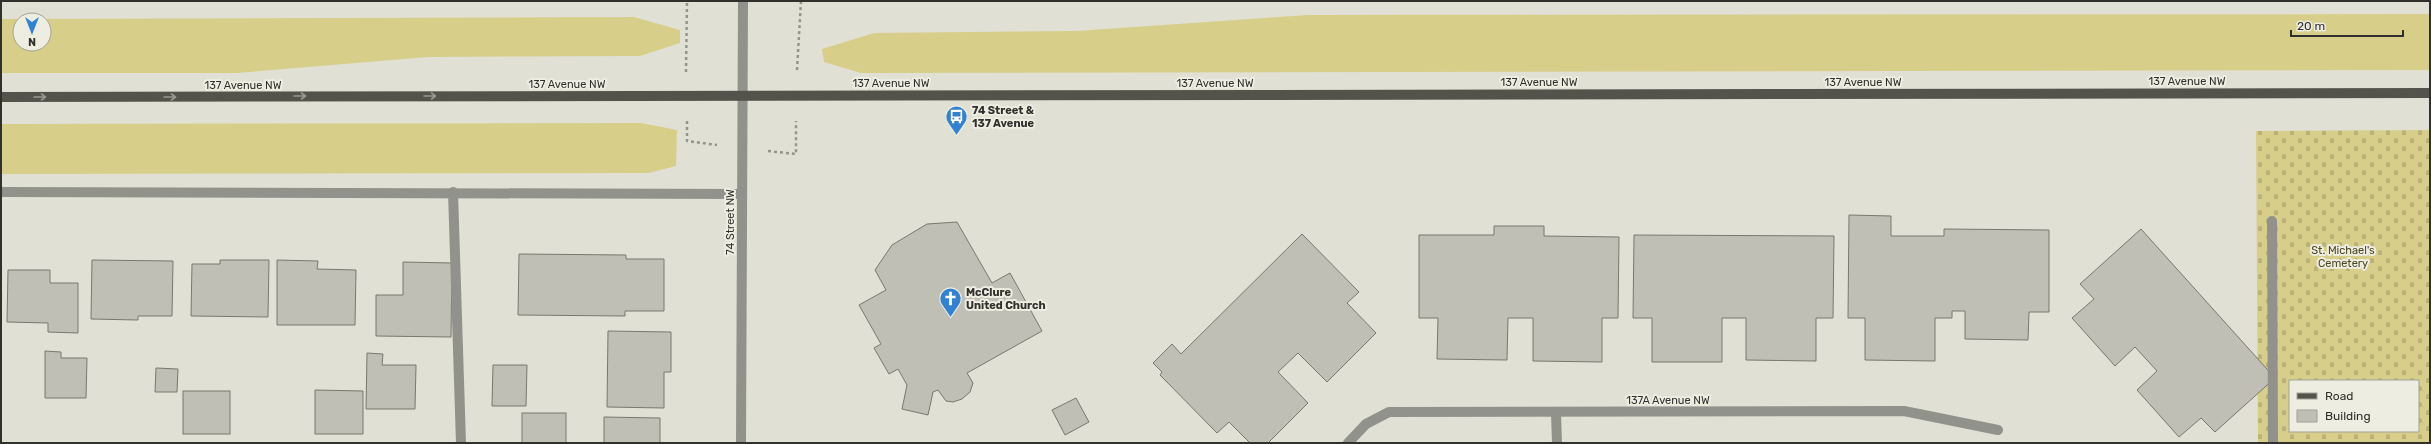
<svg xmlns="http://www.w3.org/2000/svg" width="2431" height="444" font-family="Rubik,sans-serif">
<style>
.grass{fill:#d7ce8a;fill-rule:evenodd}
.cemetery{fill:url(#cemetery-stones);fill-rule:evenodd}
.building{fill:#c0bfb5;stroke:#79786f}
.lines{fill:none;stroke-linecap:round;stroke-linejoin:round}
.path{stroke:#95948c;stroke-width:2.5;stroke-dasharray:3 3;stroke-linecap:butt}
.minor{stroke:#92928d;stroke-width:10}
.major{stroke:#53534b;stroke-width:10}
.oneway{stroke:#99988f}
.labels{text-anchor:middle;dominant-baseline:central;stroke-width:4;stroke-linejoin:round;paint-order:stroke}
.street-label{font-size:11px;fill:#30302c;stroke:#eeede2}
.poi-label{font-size:11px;font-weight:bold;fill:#30302c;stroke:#eeede2;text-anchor:start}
.park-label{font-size:11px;fill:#4c471f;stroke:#eeede2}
</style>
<defs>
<pattern id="cemetery-stones" width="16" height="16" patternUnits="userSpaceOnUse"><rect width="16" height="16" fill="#d7ce8a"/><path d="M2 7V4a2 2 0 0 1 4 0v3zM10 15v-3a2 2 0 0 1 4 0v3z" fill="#b9b177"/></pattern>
</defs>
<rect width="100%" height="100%" fill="#e1e0d5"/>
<g class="grass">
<polygon points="2430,14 2430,70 861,73 824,62 822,49 874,33 1076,31 1308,15"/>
<path d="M634,17L680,30V43L640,56L428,57L237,73H1V19ZM20,20H44V44H20Z"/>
<polygon points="641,123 677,130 676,166 649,173 1,174 1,124"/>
</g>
<path class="cemetery" d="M2430,130V443H2258L2256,131ZM2290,381H2418V431H2290Z"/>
<g class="building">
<polygon points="1849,215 1891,216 1891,236 1944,236 1944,229 2049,230 2049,312 2029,312 2028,340 1965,339 1965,311 1952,311 1952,318 1935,318 1935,361 1865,360 1865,318 1848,318"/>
<polygon points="957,222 992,283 1010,273 1042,331 967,373 973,383 970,392 962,399 953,402 946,401 938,390 933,392 928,415 902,409 907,385 898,369 889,374 874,348 881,344 859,305 886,290 875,270 892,245 927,224"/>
<polygon points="1494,226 1544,226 1544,236 1619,237 1618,318 1602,318 1602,362 1533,361 1533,318 1508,318 1507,360 1437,359 1438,318 1419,318 1419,235 1494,235"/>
<polygon points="2141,229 2275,378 2215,432 2201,418 2179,437 2137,390 2157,371 2135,347 2115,366 2072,318 2094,299 2080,284"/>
<polygon points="1302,234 1359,292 1347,303 1376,333 1327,382 1298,353 1278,372 1308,403 1268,443 1250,443 1229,422 1217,433 1160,375 1162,372 1153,363 1172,344 1181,354"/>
<polygon points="1634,235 1834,236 1833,318 1816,318 1816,361 1746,360 1746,318 1722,318 1722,362 1652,362 1652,318 1633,318"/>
<polygon points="519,254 626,255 626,259 664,259 664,311 625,311 625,316 518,315"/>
<polygon points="92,260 173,261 172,316 138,316 138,320 91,319"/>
<polygon points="220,260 269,260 268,317 191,316 192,264 220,264"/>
<polygon points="277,260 318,261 317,269 356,270 355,325 277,325"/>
<polygon points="403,262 452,263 451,337 376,336 376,295 403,295"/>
<polygon points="8,270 50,270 50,283 78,283 78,333 48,332 48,323 7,322"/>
<polygon points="608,331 671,332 671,372 664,372 664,408 607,407"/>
<polygon points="45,351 61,352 61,358 87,358 86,398 45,398"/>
<polygon points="367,353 383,354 382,365 416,365 415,409 366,409"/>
<polygon points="493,365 527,365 526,406 492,406"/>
<polygon points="156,368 178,369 177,392 155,392"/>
<polygon points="315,390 363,391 363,434 315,434"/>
<rect x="183" y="391" width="47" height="43"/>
<polygon points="1076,398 1089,422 1065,435 1052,410"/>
<rect x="522" y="413" width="44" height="30"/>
<polygon points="604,417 660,418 660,443 604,443"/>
</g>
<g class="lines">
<g class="path">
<polyline points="797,70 801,1"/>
<polyline points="686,72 687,1"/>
<polyline points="687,121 687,141 717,145"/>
<polyline points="768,151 796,154 796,121"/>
</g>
<g class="minor">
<polyline points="1,192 741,194"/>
<polyline points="453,192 461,443"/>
<polyline points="2272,221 2273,443"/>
<polyline points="1556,413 1557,443"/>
<polyline points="741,443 743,1"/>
<polyline points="1348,443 1366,424 1389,412 1904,411 1998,430"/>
</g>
<polyline class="major" points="1,97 2430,93"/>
</g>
<defs><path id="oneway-shaft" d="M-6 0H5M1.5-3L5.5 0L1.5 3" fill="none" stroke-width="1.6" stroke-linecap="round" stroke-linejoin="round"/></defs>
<g class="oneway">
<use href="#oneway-shaft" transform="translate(300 96)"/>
<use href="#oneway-shaft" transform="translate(430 96)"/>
<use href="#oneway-shaft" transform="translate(40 97)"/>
<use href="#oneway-shaft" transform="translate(170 97)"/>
</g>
<defs>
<symbol id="bus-pin" viewBox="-11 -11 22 30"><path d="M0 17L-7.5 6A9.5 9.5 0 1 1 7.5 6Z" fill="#3382d2" stroke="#eeede2"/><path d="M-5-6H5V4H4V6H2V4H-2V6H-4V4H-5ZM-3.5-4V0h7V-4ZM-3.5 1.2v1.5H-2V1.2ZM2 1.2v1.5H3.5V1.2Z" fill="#fff"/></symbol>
<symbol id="church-pin" viewBox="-11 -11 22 30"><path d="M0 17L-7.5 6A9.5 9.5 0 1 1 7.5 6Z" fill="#3382d2" stroke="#eeede2"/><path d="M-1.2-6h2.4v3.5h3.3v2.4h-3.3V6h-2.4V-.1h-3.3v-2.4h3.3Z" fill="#fff"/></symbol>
</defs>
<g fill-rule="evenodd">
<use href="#bus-pin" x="944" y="104" width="25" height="34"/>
<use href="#church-pin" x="938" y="286" width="25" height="34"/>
</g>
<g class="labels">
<g class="street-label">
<text x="2187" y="81">137 Avenue NW</text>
<text x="1539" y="82">137 Avenue NW</text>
<text x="1863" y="82">137 Avenue NW</text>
<text x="891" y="83">137 Avenue NW</text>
<text x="1215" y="83">137 Avenue NW</text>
<text x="567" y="84">137 Avenue NW</text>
<text x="243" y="85">137 Avenue NW</text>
<text transform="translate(730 222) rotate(-90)">74 Street NW</text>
<text x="1668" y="400">137A Avenue NW</text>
</g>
<g class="poi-label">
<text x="972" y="110">74 Street &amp;<tspan x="972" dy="13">137 Avenue</tspan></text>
<text x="966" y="292">McClure<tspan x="966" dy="13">United Church</tspan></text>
</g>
<g class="park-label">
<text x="2343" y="250">St. Michael's<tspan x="2343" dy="13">Cemetery</tspan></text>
</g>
</g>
<rect width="2431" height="444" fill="none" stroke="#30302c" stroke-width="4"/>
<rect x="2289" y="380" width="130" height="52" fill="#eeede2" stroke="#a2a199"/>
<rect x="2297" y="393" width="20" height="6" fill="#53534b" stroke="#a2a199"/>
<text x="2325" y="400" font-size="12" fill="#30302c">Road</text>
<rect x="2297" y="410" width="20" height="12" fill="#c0bfb5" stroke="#a2a199"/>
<text x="2325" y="420" font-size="12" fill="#30302c">Building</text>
<g transform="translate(32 32) rotate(180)"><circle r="19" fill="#eeede2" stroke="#a2a199"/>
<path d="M0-3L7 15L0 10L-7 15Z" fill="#3382d2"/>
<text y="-6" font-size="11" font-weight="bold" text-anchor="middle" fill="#30302c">N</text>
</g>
<path d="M2291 30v6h112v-6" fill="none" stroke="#30302c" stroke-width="2"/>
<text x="2297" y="30" font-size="12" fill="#30302c" stroke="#eeede2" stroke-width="3" paint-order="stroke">20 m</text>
</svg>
